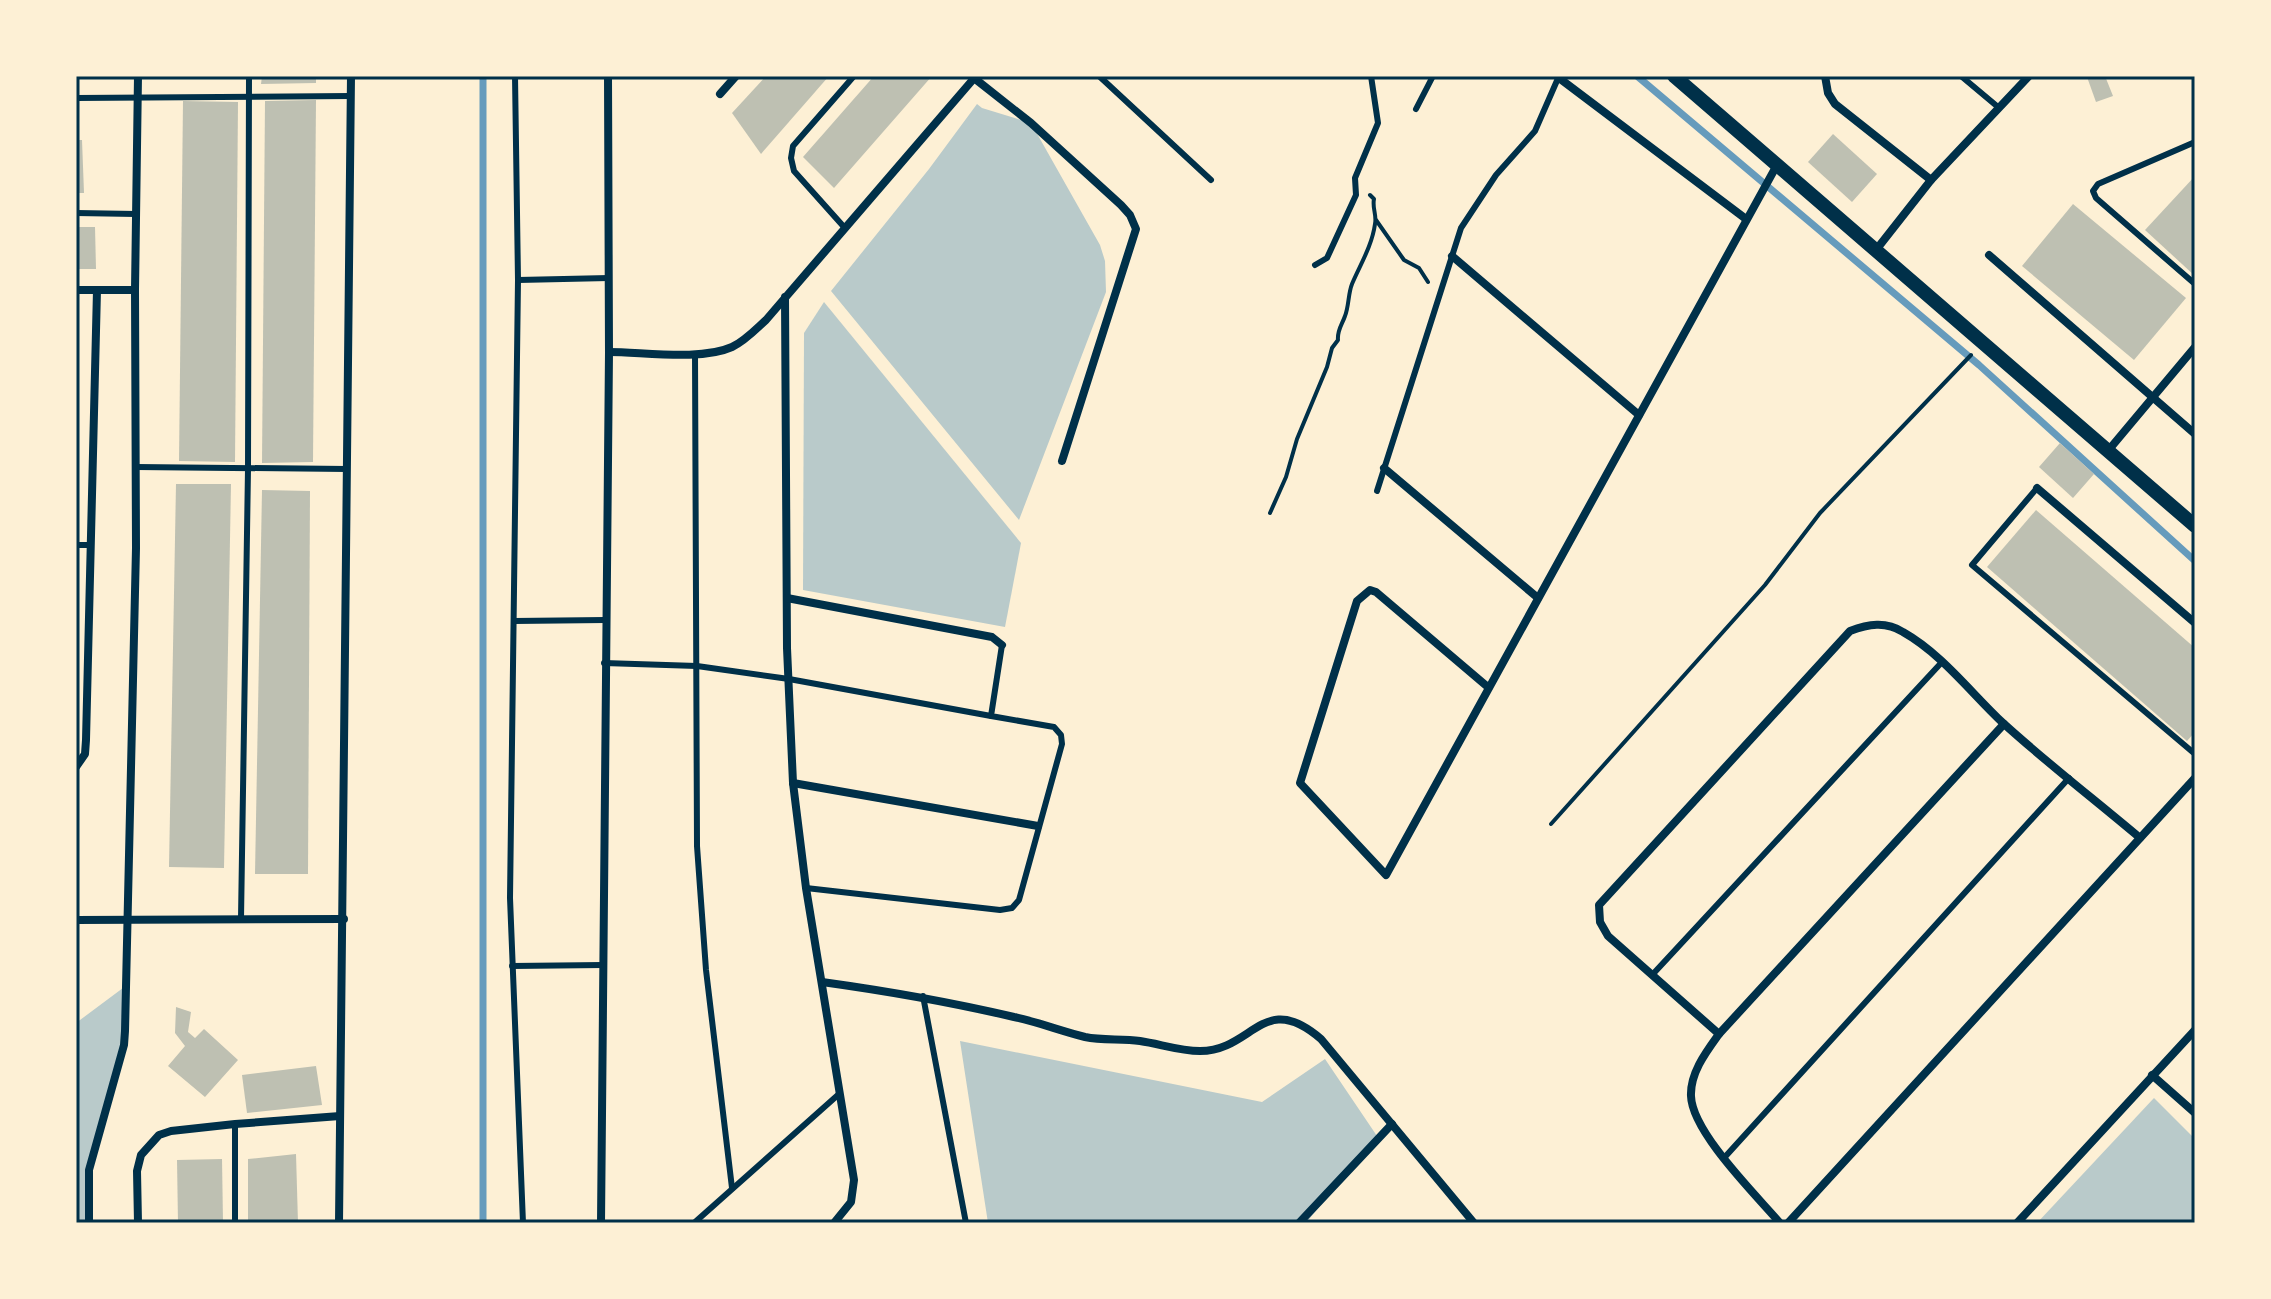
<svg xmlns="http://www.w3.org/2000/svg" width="2271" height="1299" font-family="Ubuntu,sans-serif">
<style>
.green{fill:#b9caca}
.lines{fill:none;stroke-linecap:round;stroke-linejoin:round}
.stream{stroke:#669bbc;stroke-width:7}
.building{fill:#bec0b2}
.path{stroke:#003049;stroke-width:4}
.service{stroke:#003049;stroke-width:6}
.minor{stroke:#003049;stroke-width:8}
.tertiary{stroke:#003049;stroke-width:14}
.neatline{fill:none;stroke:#003049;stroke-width:3}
</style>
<rect width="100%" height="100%" fill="#fdf0d5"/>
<g class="green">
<polygon points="977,104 982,108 1031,123 1100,245 1105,261 1106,292 1019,520 831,291 929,169"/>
<polygon points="824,302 1021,543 1005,627 803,590 804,333"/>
<polygon points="127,985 124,1045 92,1157 92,1223 76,1223 76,1023"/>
<polygon points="960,1041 1262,1102 1325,1059 1377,1136 1306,1223 988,1223"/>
<polygon points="2154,1098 2195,1139 2195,1223 2037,1223"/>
</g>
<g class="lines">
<g class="stream">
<polyline points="1637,76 1979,365 2195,561"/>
<polyline points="483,1223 483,76"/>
</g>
</g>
<g class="building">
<polygon points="262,76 316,76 316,83 261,84"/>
<polygon points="766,76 829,76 761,154 732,113"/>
<polygon points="874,76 932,76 834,188 803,157"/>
<polygon points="2105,76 2113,96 2096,102 2087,77"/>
<polygon points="316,100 313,462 262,463 265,101"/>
<polygon points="183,101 238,102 235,462 179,461"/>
<polygon points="1833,134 1877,174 1852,202 1808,162"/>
<polygon points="76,140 82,140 84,193 76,193"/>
<polygon points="2195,176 2195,276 2145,230"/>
<polygon points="2073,204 2186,298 2134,360 2022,266"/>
<polygon points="76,227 95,227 96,269 76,269"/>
<polygon points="2060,443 2094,474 2073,498 2039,467"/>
<polygon points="176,484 231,484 224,868 169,867"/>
<polygon points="262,490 310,491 308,874 255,874"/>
<polygon points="2036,510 2195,648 2195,732 2187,741 1987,567"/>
<polygon points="176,1007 191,1012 188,1032 195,1038 204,1029 238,1060 205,1097 168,1066 185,1046 175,1033"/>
<polygon points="316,1066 322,1105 247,1113 242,1075"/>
<polygon points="296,1154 298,1223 248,1223 248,1159"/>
<polygon points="222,1159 223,1223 178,1223 177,1160"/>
</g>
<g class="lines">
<g class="path">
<polyline points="1376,220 1404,260 1419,268 1428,282"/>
<path d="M1270,513L1286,477L1297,439L1327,367L1332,348L1338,340C1337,330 1342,325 1345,316C1349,306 1348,294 1352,284C1360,265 1372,246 1375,224C1377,215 1372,208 1374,199L1370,195"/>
<polyline points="1551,824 1765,585 1820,513 1971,355"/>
</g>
<g class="service">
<polyline points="515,76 518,280 510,898 523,1223"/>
<polyline points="1099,76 1211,180"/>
<polyline points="1961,76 1998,107"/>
<polyline points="76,98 351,96"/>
<polyline points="1416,109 1433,76"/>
<polyline points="2195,142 2098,184 2093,191 2096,198 2195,284"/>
<polyline points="76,213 136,214"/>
<polyline points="844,227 794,171 791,158 793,146 854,76"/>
<polyline points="1315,265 1327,258 1356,195 1355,178 1378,123 1371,76"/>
<polyline points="518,280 609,278"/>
<polyline points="695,354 697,846 706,970 732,1188"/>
<polyline points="136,467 347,469"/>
<polyline points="2037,488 1972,565 2195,754"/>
<polyline points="1377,491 1461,228 1496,175 1535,131 1559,76"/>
<polyline points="76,545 90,545"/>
<polyline points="514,621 605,620"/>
<polyline points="604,663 697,666 789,679 991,716"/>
<polyline points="806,888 1000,910 1012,908 1019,900 1062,744 1061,735 1054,727 991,716 1002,645"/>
<polyline points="241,919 248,469 249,76"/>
<polyline points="512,966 603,965"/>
<polyline points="1653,974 1942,662"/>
<polyline points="923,996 966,1223"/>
<polyline points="1724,1158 2069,778"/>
<polyline points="235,1223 235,1124"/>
<polyline points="694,1223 839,1094"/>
</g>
<g class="minor">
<polyline points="1825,76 1828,93 1835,104 1931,180"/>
<polyline points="974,78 1031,123 1121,205 1130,215 1136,229 1062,461"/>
<polyline points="1559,78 1746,219"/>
<polyline points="720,94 736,76"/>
<polyline points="1876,250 1931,180 2029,76"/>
<polyline points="1989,255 2195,434"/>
<polyline points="1452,256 1639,415"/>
<polyline points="76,290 135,290"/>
<polyline points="785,297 787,648 793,783 806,888 854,1180 851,1202 834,1223"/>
<path d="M609,352C643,352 701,361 732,347C745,341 756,329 766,320L976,76"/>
<polyline points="2107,452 2195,347"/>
<polyline points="1384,468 1538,598"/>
<polyline points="2037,488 2195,623"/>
<polyline points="787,598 992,637 1002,645"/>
<polyline points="1489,688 1376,592 1370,590 1357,601 1300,783 1386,875 1777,165"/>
<polyline points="76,767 85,754 86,740 97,290"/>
<polyline points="793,783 1038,826"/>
<polyline points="76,920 344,919"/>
<path d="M822,982C887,991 950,1002 1014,1017C1038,1022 1061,1031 1085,1037C1103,1041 1122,1038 1140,1041C1160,1044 1180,1051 1200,1051C1253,1051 1263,989 1321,1039L1474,1223"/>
<path d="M1719,1034L1608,936L1600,922L1599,905L1850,631C1868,624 1886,621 1903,632C1942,654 1971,693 2003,723C2047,763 2095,800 2140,838"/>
<polyline points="2152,1075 2195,1113"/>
<polyline points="89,1223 89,1170 124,1045 125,1031 136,548 135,290 138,76"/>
<polyline points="138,1223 137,1171 141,1155 159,1135 171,1131 235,1124 340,1116"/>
<polyline points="339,1223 351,76"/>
<polyline points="601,1223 609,352 608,76"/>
<polyline points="1299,1223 1392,1124"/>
<path d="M1780,1223C1756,1195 1692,1132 1691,1096C1690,1073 1706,1052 1719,1034L2004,724"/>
<polyline points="1788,1223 2195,778"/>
<polyline points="2017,1223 2195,1030"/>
</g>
<polyline class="tertiary" points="1674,76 2195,526"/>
</g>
<rect width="2271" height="1299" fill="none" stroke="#fdf0d5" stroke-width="156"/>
<rect x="78" y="78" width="2115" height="1143" class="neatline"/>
</svg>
